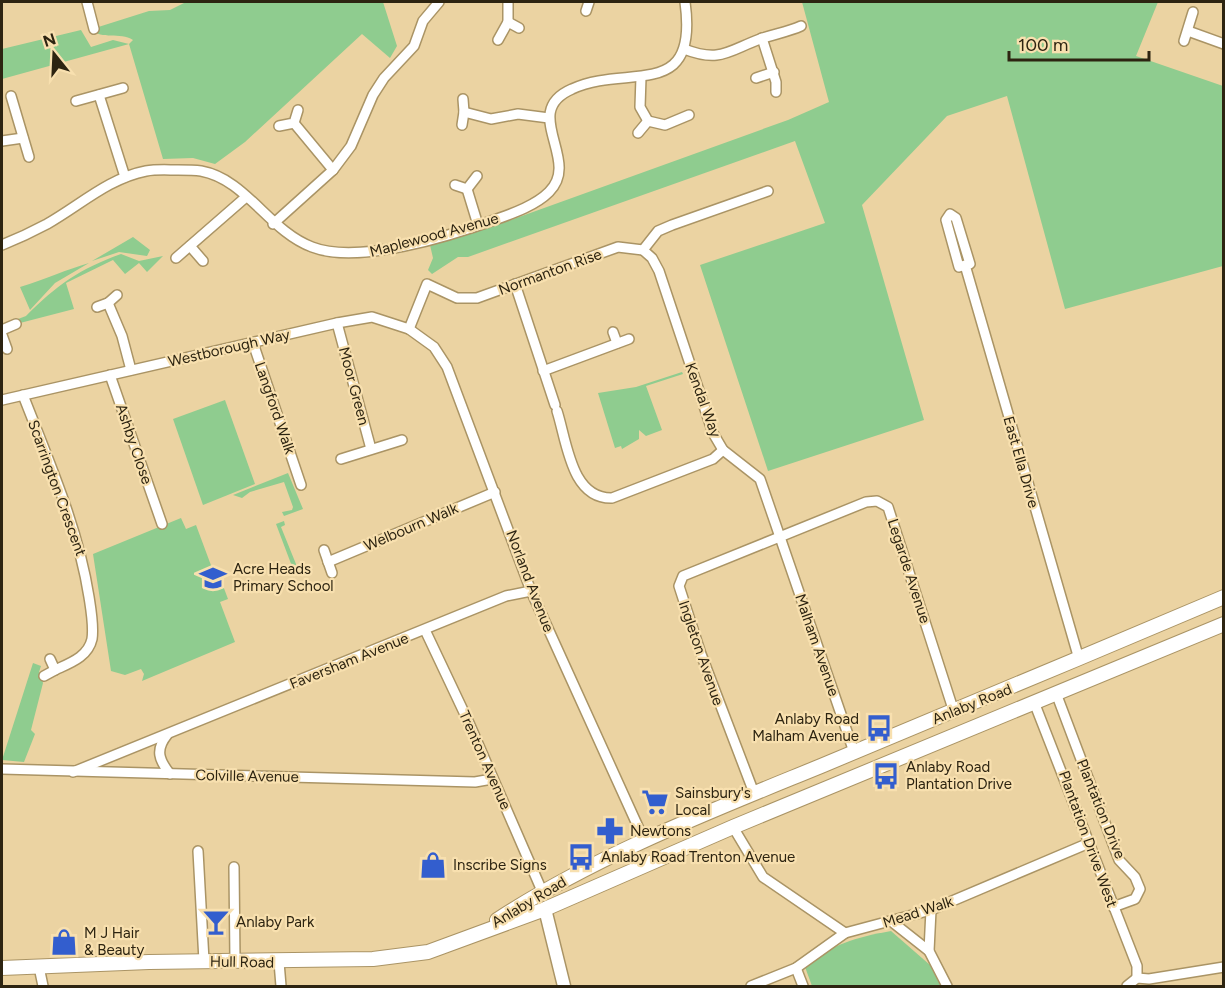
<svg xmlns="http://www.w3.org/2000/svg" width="1225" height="988" font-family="Figtree,sans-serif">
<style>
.green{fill:#8fcc8f}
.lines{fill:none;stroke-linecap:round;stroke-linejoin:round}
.minor-casing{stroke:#aa9465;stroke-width:12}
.tertiary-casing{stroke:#aa9465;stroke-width:15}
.secondary-casing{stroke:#aa9465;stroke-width:16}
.minor{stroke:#fff;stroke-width:9}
.tertiary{stroke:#fff;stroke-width:12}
.secondary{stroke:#fff;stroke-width:14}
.labels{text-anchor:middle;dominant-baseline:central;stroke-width:4.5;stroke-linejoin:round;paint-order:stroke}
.street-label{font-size:15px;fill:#2d2411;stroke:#f8e0af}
.poi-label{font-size:15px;fill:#2d2411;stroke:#f8e0af;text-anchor:start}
</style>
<rect width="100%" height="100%" fill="#ebd3a2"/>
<g class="green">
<path d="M186,2H383L397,46L390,58L362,34L245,142L215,164L193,158L163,159L129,44L2,79V49L81,30L91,47L113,40L129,44L133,40C120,31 101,41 92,29L149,11L170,10Z"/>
<polygon points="802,2 1158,2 1136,56 1223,86 1223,266 1065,309 1007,96 947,116 862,205 924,420 768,471 700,265 825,223 795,141 468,257 458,257 432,274 428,270 433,258 430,245 505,222 788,120 829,102"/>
<polygon points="133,237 150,250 147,256 119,252 92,261"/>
<path d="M121,254L139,261L163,256L147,272L139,263L125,274L113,260L66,283L74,309L20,323L18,319L26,316C57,285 79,269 121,254Z"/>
<path d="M89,263L55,283L30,310L20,287C46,279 68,269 89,263Z"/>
<polygon points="682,372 683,374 646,386 662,430 646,436 639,430 639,439 622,449 621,446 615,448 598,393 636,387"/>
<polygon points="225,400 255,484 203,505 173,419"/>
<polygon points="288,473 303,509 284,516 282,512 292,510 293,507 284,482 250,492 242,498 233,495"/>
<polygon points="181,518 186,529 196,525 212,568 216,567 228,599 220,602 235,642 142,681 144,674 141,669 125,675 111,671 93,554"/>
<polygon points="284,521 285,525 281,527 298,569 305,567 308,573 293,569 276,524"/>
<polygon points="33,663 41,666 39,672 43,683 31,730 35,734 24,762 2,760"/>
<path d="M891,931L930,965L941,986H812L805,967C831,944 857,937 891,931Z"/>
</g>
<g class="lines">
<defs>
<g id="minor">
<polyline points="87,2 94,29"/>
<polyline points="586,11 589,2"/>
<polyline points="508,22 519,28"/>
<polyline points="1188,31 1224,44"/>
<polyline points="762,38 776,82 776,92"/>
<polyline points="498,40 508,22 508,2"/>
<polyline points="1184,41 1193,12"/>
<path d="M684,49C720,63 728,51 760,39C774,34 788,32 801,26"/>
<polyline points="641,77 640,107 648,121 665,125 689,115"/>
<polyline points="756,78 774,72"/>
<polyline points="99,95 125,177"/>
<polyline points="11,96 29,157"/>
<polyline points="76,101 123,88"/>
<polyline points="464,112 491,119 518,114 549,118"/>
<polyline points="294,123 333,170"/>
<polyline points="462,125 464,112 463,99"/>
<polyline points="279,126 294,123 298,110"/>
<polyline points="638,133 648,121"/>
<polyline points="2,141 23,138"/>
<polyline points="455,185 467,189 477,176"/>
<polyline points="467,189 478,225"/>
<polygon points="950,214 956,218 970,264 959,267 946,220"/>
<polyline points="273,224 333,170 351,146 373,95 384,78 414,46 423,21 439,2"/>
<path d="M2,245C17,239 32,232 47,224C79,206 109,178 146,171C157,169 168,170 178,170C185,170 194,170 201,171C246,179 269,231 312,247C358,265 450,236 497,219C514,213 536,205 549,192C582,160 519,112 572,89C628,63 699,103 685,2"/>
<polyline points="190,246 203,261"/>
<polyline points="643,250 652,258 659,271 713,433 723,450 760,479 854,752"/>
<polyline points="176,258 246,197"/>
<polyline points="965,265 1079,659"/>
<polyline points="515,284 555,405"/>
<polyline points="108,303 122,336 131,370"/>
<polyline points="97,307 108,303 117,295"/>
<polyline points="337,323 371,449"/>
<polyline points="409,329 434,347 447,367 531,591 645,842"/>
<polyline points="2,330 16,324"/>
<polyline points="613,332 617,343"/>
<polyline points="2,335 7,349"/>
<polyline points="253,343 301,485"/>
<polyline points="543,371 629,339"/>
<polyline points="110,375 162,524"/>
<path d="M23,395C49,462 78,527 89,597C91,610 94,626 92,639C88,657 70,663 55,670"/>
<polyline points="2,400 337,323 372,317 409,329 427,284 457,298 477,298 618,247 643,250 658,231 672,225 768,191"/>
<path d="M557,411C567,442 571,499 612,498L713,459L723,450"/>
<polyline points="341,459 402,440"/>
<polyline points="324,550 332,573"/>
<polyline points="328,562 495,492"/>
<polyline points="425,630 469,723 542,891"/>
<polyline points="44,676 55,670 50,659"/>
<polyline points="1056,693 1119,860 1135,877 1140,889 1135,899 1113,907"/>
<polyline points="1034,702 1137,966 1137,978"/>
<path d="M167,735C155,750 159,760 170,774"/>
<polyline points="2,769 475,782 492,779"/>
<polyline points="73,772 506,596 531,591"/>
<polyline points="754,793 701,654 679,586 683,576 866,502 877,501 888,507 954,712"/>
<polyline points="733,827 763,877 845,933"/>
<polyline points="198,851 204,961"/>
<polyline points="234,867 235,961"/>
<polyline points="931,910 929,951 947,986"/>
<polyline points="891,921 929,951"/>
<polyline points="279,962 281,986"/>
<polyline points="39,967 43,986"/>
<polyline points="796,968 803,986"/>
<polyline points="751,986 796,968 845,933 931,910 1089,843"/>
<polyline points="1127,986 1137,978 1149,979 1224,967"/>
</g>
<polyline id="tertiary" points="545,909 564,986"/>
<g id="secondary">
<path d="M497,920C597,855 711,811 821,766C955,710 1090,654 1224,597"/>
<polyline points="2,968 149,962 373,959 428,952 545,909 733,827 1224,624"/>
</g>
</defs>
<use href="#minor" class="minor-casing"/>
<use href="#tertiary" class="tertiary-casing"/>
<use href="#secondary" class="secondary-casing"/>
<use href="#minor" class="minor"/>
<use href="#tertiary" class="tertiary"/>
<use href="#secondary" class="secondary"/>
</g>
<defs>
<symbol id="school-bare" viewBox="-9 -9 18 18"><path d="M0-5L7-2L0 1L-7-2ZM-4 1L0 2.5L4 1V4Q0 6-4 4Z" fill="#335ece" stroke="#f8e0af" stroke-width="2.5" paint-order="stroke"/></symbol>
<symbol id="bus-bare" viewBox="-9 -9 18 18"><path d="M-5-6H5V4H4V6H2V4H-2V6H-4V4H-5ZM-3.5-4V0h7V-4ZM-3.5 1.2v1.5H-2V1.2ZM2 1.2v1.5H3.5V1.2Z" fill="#335ece" stroke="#f8e0af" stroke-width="2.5" paint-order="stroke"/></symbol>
<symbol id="supermarket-bare" viewBox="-9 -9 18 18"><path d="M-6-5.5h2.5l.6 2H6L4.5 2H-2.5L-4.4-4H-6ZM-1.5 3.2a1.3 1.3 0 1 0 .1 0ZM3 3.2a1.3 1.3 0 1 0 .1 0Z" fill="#335ece" stroke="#f8e0af" stroke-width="2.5" paint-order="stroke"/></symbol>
<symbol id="pharmacy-bare" viewBox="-9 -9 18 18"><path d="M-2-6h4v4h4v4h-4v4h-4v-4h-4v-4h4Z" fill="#335ece" stroke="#f8e0af" stroke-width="2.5" paint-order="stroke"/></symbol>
<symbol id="shop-bare" viewBox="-9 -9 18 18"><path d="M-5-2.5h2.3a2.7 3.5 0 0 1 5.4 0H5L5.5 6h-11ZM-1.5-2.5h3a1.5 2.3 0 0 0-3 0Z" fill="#335ece" stroke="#f8e0af" stroke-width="2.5" paint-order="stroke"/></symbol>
<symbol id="bar-bare" viewBox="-9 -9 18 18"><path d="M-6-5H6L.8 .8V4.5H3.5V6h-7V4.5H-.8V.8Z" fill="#335ece" stroke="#f8e0af" stroke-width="2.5" paint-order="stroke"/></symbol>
</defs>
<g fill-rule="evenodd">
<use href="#school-bare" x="194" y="559" width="38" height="38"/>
<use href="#bus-bare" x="860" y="709" width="38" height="38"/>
<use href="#bus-bare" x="867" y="757" width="38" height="38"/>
<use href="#supermarket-bare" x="636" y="783" width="38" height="38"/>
<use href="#pharmacy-bare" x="591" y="812" width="38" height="38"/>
<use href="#bus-bare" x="562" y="838" width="38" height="38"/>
<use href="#shop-bare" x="414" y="846" width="38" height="38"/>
<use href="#bar-bare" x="197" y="903" width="38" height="38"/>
<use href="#shop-bare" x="45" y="923" width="38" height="38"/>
</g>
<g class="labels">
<g class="street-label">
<text transform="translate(434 235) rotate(-15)">Maplewood Avenue</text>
<text transform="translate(550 272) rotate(-20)">Normanton Rise</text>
<text transform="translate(229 348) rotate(-13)">Westborough Way</text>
<text transform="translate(354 386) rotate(75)">Moor Green</text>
<text transform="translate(703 400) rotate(70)">Kendal Way</text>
<text transform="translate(275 408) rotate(71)">Langford Walk</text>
<text transform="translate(134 444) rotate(71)">Ashby Close</text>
<text transform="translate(1021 462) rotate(74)">East Ella Drive</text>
<text transform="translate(57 488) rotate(70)">Scarrington Crescent</text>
<text transform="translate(411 527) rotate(-23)">Welbourn Walk</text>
<text transform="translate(909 571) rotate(72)">Legarde Avenue</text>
<text transform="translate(530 581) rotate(69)">Norland Avenue</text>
<text transform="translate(817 645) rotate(71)">Malham Avenue</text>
<text transform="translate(701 653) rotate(71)">Ingleton Avenue</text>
<text transform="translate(349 661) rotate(-22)">Faversham Avenue</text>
<text transform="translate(972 704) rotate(-22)">Anlaby Road</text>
<text transform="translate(485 760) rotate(66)">Trenton Avenue</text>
<text transform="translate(247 776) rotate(1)">Colville Avenue</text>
<text transform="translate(1101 809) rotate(68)">Plantation Drive</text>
<text transform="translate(1088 839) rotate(70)">Plantation Drive West</text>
<text transform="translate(529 902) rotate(-31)">Anlaby Road</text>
<text transform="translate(918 912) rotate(-18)">Mead Walk</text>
<text transform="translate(242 962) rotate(1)">Hull Road</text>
</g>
<g class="poi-label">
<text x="233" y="569">Acre Heads<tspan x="233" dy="17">Primary School</tspan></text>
<text x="859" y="719" text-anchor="end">Anlaby Road<tspan x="859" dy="17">Malham Avenue</tspan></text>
<text x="906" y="767">Anlaby Road<tspan x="906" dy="17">Plantation Drive</tspan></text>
<text x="675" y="793">Sainsbury's<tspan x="675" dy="17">Local</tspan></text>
<text x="630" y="831">Newtons</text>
<text x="601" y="857">Anlaby Road Trenton Avenue</text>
<text x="453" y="865">Inscribe Signs</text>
<text x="236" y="922">Anlaby Park</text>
<text x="84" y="933">M J Hair<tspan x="84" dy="17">&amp; Beauty</tspan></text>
</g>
</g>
<rect width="1225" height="988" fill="none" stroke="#2d2411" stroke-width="6"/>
<g transform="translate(54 54) rotate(342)" stroke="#f8e0af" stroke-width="4.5" paint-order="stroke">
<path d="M0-4.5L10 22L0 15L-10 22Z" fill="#2d2411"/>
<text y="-9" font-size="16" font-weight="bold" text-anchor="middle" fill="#2d2411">N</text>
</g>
<path d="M1009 51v9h140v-9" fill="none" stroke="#2d2411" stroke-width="3"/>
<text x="1018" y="51" font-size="18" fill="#2d2411" stroke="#f8e0af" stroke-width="4.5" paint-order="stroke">100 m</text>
</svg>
